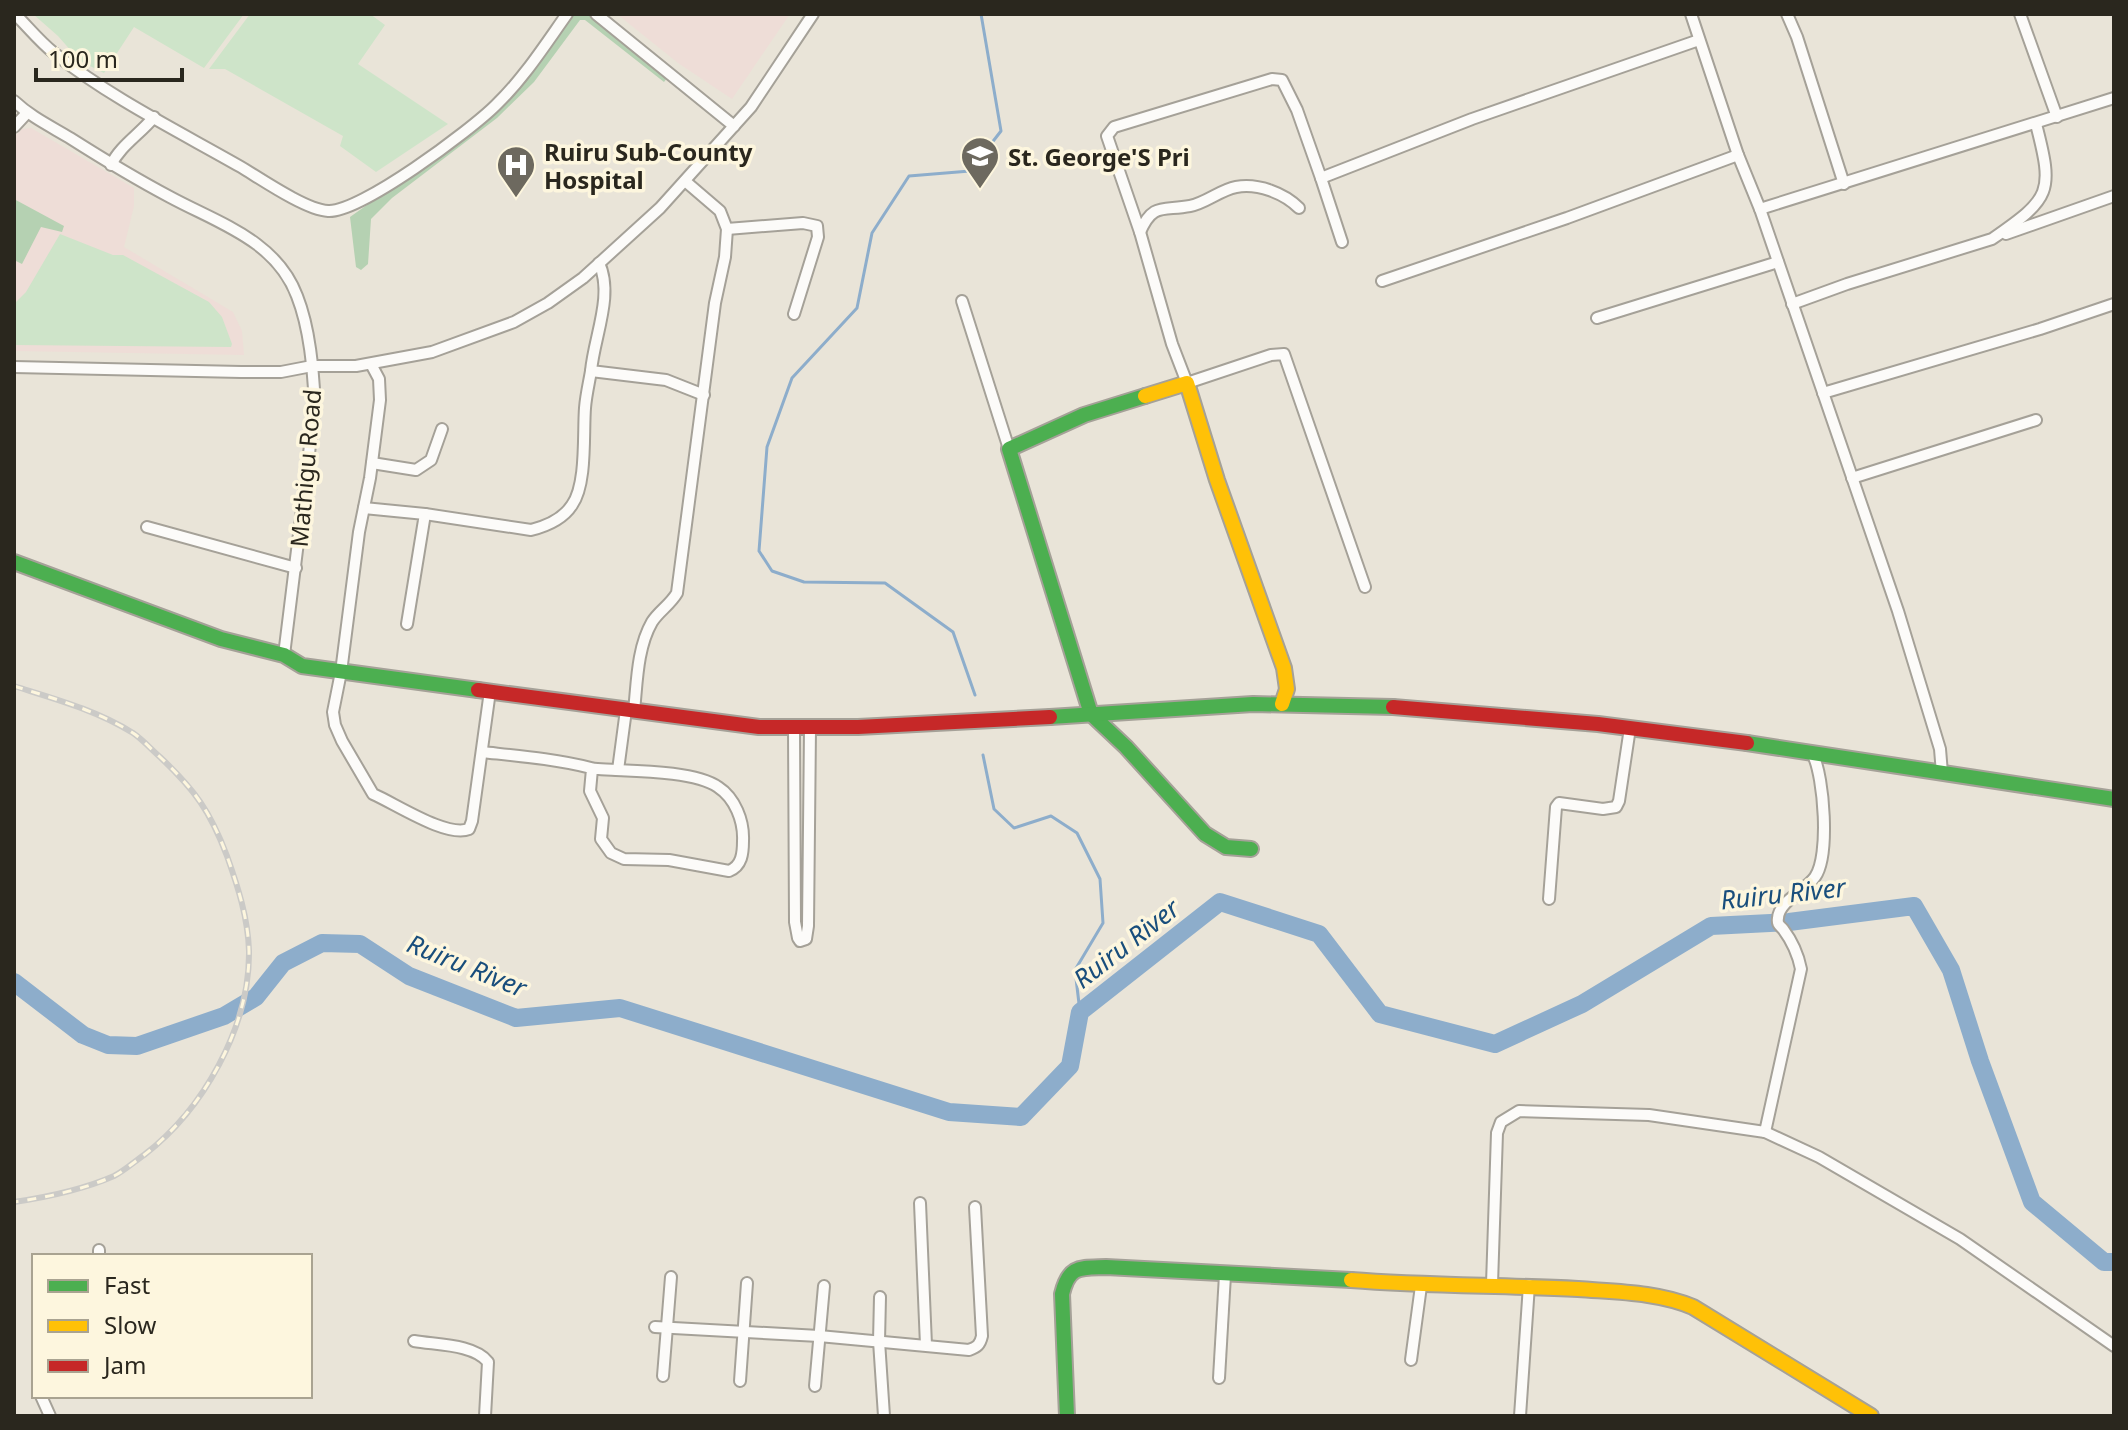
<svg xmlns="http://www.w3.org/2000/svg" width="2128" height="1430" font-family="'Noto Sans',sans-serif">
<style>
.education{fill:#eeddd7}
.green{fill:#cee4c9}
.forest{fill:#b5d1b2}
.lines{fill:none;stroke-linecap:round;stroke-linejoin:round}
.stream{stroke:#8dadcb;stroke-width:3}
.river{stroke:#8dadcb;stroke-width:18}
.street-casing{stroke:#a5a198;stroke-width:14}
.fast-casing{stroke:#a5a198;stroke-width:18}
.slow-casing{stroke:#a5a198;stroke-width:18}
.jam-casing{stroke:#a5a198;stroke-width:18}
.street{stroke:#fcfbf9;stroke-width:10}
.fast{stroke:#4caf50;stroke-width:14}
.slow{stroke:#ffc107;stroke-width:14}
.jam{stroke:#c62828;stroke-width:14}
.rail-casing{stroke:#cbcac7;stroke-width:6}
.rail{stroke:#fdf6de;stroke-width:3;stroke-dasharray:9;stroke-linecap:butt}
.labels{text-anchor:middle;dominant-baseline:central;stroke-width:7;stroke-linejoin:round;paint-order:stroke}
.poi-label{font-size:24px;font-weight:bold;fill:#2a271e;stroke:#fdf6de;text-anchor:start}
.street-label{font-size:24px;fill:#2a271e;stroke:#fdf6de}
.water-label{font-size:26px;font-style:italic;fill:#194e7c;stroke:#fdf6de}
</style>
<rect width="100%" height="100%" fill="#e9e4d8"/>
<g class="education">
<polygon points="617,14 790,14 732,99 678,63"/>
<polygon points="31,128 134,188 134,206 124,247 233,312 242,331 244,355 14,351 14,137 22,129"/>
</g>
<g class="green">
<polygon points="33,14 244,14 204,68 134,27 104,73 80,61 58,36"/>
<polygon points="250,14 370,14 385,25 358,64 448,124 376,172 340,146 343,136 225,69 209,69"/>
<polygon points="60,234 113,255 123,255 209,302 222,317 232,344 231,347 14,345 14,304 26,292"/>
</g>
<g class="forest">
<polygon points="574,14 591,14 667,78 664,82 585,20 580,20 534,82 497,118 392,198 371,219 368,264 361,270 356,267 350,217 446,149 519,88"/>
<polygon points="14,199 64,226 62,232 41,227 22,264 14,260"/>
</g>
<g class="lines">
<g class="stream">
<polyline points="975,695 953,632 885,583 804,582 772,571 759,551 767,447 792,378 857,308 872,233 909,176 970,171 1001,131 981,14"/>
<polyline points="983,755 994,809 1014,828 1051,816 1077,833 1100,879 1103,923 1075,970 1080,1012"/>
</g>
<polyline class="river" points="14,982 83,1035 108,1045 137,1046 224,1016 256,997 283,963 322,943 360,944 409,976 516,1018 620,1008 949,1112 1021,1117 1070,1066 1080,1012 1220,902 1319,934 1380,1014 1495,1044 1582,1004 1711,926 1789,922 1914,906 1951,970 1980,1061 2032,1202 2104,1262 2114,1262"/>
<defs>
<g id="street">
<path d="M15,14C28,27 40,42 54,53C111,98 178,131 241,167C261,179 306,210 328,211C360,213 471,130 496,105C524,78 545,45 567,14"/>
<polyline points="596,14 734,126"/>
<polyline points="1691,14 1738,155 1760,209"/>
<polyline points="1787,14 1797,37 1844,184"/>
<polyline points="2020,14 2057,117"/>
<path d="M14,101C31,117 50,126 70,138C103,159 136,179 170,197C218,223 276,240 297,296C310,329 313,369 315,405L284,655"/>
<polyline points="14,127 27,113"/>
<path d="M111,165C120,146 140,134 154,117"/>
<polyline points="1321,178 1297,110 1282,80 1272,79 1114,127 1107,136 1140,232 1172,344 1187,383 1271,355 1284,354 1365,587"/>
<polyline points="727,229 803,223 817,226 818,237 794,314"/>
<path d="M1140,232C1153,202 1163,211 1190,206C1206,203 1220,190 1236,187C1258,183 1284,193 1299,208"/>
<polyline points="2006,234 2114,196"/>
<polyline points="1342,242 1321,178 1472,119 1699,40"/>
<path d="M599,263C614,295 594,337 591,371L666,380L704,395"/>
<polyline points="1382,281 1567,218 1738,155"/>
<polyline points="962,301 1009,449"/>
<path d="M1792,304L1847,284L1992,239C2051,198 2054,193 2036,124"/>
<polyline points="1597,318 1778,262"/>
<path d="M371,364L379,379L380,400L370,478L359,532L341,672L333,712L335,725L342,741L373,794C396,804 447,838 469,829L472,821L490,691"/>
<polyline points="14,367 241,372 281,372 312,366 356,366 432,352 514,322 548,303 583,278 660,208 751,107 813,14"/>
<polyline points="1823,393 2040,329 2114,304"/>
<polyline points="372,463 416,470 431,460 442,429"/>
<polyline points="1852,478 2036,420"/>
<polyline points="364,508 425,514 407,624"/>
<path d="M425,514L531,530C547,526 563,519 572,505C587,484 583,434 585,408C586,395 589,383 591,371"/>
<polyline points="147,527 296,568"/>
<path d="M634,711C637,683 637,648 652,622C659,611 670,605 677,593L715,303L725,257L727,229L720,211L685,181"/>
<polyline points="794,728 795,922 798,938 800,941 806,939 808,926 810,729"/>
<path d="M482,752C519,756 556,759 591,768C599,770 608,769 616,770C642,771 697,772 718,787C735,798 744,821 743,841C743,853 742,866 729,871L669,860L624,859L611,853L601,839L603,818L590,791L592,769"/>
<polyline points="618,770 626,710"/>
<polyline points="1942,773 1940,749 1898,611 1760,209 2114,98"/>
<polyline points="1549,899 1556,807 1559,803 1603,809 1616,807 1619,801 1630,728"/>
<path d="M1765,1132L1801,969C1798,954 1792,941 1783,929C1779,925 1777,924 1778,918C1779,901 1806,890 1815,877C1830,856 1824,777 1813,755"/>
<polyline points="920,1203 926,1345"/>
<polyline points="99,1256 99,1250"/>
<polyline points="1492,1284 1497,1133 1501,1122 1519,1111 1649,1115 1765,1132 1819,1157 1960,1239 2114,1346"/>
<polyline points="880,1297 879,1341 884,1416"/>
<path d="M655,1327L819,1336L969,1350C977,1347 980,1345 982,1336L975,1207"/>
<path d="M414,1341C436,1345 474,1344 488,1362L485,1416"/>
<polyline points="1411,1360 1421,1286"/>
<polyline points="663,1376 671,1277"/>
<polyline points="1219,1378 1225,1275"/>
<polyline points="740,1381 747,1283"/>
<polyline points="815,1386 824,1286"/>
<polyline points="41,1396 50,1416"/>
<polyline points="1520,1416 1529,1285"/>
</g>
<g id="fast">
<polyline points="1145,396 1084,415 1009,449 1091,714 1126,747 1205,834 1226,847 1251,849"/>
<polyline points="14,562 221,639 284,655 302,666 478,690"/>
<polyline points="1050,717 1253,704 1393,707"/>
<polyline points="1747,743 2114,799"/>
<path d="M1067,1416L1062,1294C1069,1265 1080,1268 1106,1267L1351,1280"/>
</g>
<g id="slow">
<polyline points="1145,396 1187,383 1217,480 1284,668 1287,689 1282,704"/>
<path d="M1351,1280C1426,1286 1502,1285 1578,1289C1616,1292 1658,1292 1693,1307L1871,1416"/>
</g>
<g id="jam">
<polyline points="478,690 759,727 858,727 1050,717"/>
<polyline points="1393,707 1598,724 1747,743"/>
</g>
</defs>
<use href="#street" class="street-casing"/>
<use href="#fast" class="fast-casing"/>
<use href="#slow" class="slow-casing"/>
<use href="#jam" class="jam-casing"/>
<use href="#street" class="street"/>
<use href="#fast" class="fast"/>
<use href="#slow" class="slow"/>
<use href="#jam" class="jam"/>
<defs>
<path id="rail" d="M14,686C55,699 96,710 133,733C142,739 151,749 160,757C195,790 210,811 227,856C238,887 248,918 249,951C250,1027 203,1110 144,1155C134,1162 124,1171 114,1176C82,1190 48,1197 14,1202"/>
</defs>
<use href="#rail" class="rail-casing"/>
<use href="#rail" class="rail"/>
</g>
<defs>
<symbol id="school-pin" viewBox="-11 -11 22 30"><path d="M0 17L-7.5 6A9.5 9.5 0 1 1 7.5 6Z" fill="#6d695f" stroke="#fdf6de"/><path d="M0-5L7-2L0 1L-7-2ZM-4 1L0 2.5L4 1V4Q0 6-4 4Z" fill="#fff"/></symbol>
<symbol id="hospital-pin" viewBox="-11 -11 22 30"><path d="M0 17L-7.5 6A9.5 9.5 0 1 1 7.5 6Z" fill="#6d695f" stroke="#fdf6de"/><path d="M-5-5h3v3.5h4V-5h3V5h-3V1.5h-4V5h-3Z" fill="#fff"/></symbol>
</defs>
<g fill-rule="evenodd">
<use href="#school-pin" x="958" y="134" width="44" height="60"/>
<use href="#hospital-pin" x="494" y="143" width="44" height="60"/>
</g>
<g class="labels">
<g class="poi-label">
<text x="544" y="151">Ruiru Sub-County<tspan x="544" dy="28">Hospital</tspan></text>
<text x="1008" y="156">St. George'S Pri</text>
</g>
<g class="street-label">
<text transform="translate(305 468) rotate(-85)">Mathigu Road</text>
</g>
<g class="water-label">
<text transform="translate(1783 893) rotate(-6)">Ruiru River</text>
<text transform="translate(1126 943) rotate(-38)">Ruiru River</text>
<text transform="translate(467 965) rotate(22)">Ruiru River</text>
</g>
</g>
<rect width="2128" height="1430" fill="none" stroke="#2a271e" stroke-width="32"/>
<rect x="32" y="1254" width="280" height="144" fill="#fdf6de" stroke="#a9a391" stroke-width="2"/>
<rect x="48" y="1280" width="40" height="12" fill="#4caf50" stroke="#a9a391" stroke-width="2"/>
<text x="104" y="1294" font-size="24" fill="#2a271e">Fast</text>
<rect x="48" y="1320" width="40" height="12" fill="#ffc107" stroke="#a9a391" stroke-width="2"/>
<text x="104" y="1334" font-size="24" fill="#2a271e">Slow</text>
<rect x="48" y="1360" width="40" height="12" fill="#c62828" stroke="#a9a391" stroke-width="2"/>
<text x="104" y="1374" font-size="24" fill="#2a271e">Jam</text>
<path d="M36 68v12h146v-12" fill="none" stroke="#2a271e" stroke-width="4"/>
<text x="48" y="68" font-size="24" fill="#2a271e" stroke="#fdf6de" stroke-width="6" paint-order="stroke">100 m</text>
</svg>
